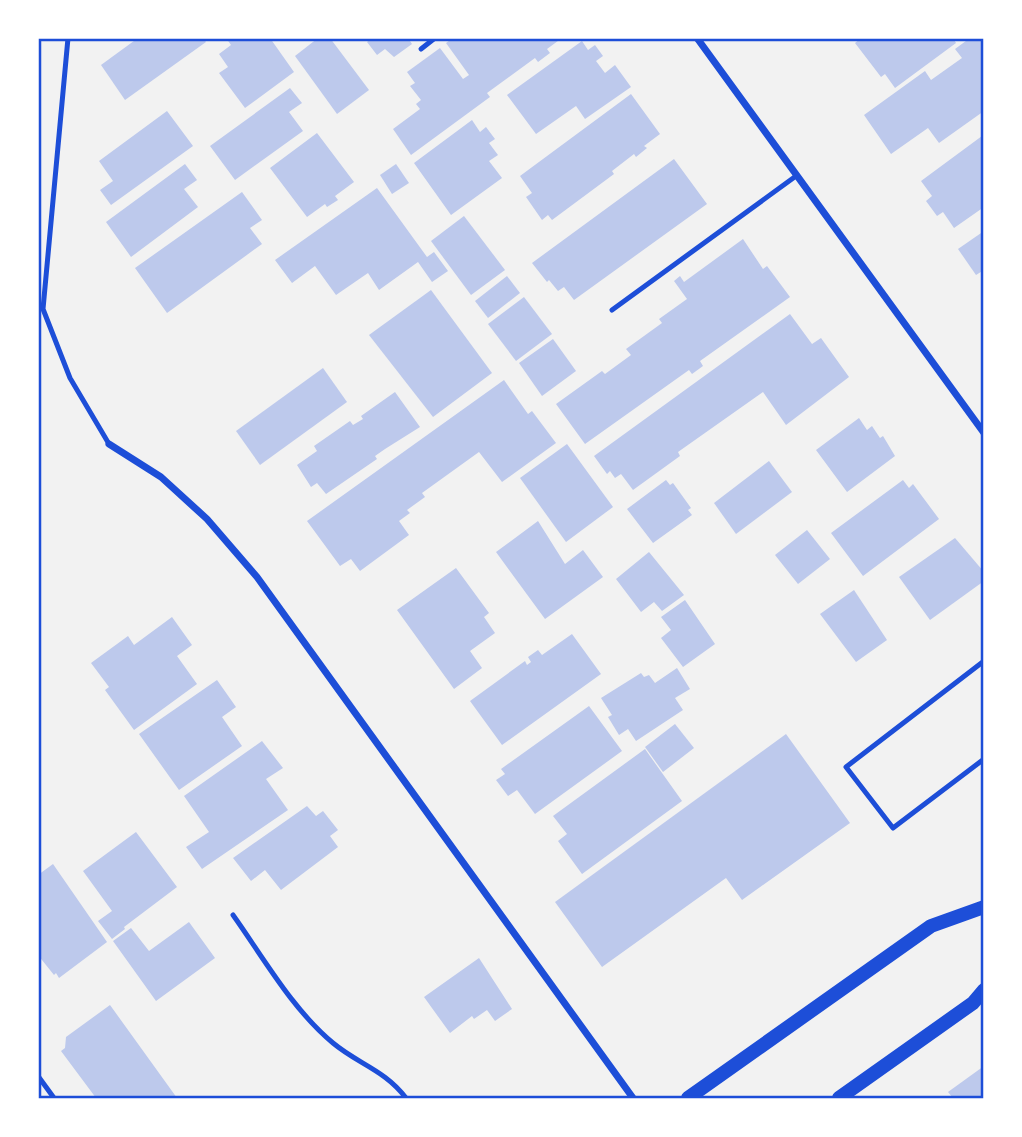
<svg xmlns="http://www.w3.org/2000/svg" width="1022" height="1137" font-family="Signika,sans-serif">
<style>
.building{fill:#bdc9ec}
.lines{fill:none;stroke-linecap:round;stroke-linejoin:round}
.service{stroke:#1d4ed8;stroke-width:5}
.minor{stroke:#1d4ed8;stroke-width:7}
.secondary{stroke:#1d4ed8;stroke-width:14}
.neatline{fill:none;stroke:#1d4ed8;stroke-width:2.5}
</style>
<rect width="100%" height="100%" fill="#f2f2f2"/>
<g class="building">
<polygon points="138,38 203,38 206,42 125,100 101,65"/>
<polygon points="226,38 270,38 294,72 245,108 219,73 228,67 219,54 231,45"/>
<polygon points="318,38 330,38 369,90 337,114 295,56"/>
<polygon points="372,38 408,38 412,44 394,57 385,49 377,55 367,42"/>
<polygon points="453,38 562,38 547,49 550,53 538,62 535,58 487,93 490,97 411,155 393,129 420,109 416,104 421,100 410,86 415,83 407,72 440,48 463,79 469,75 446,43"/>
<polygon points="861,38 953,38 956,43 895,88 885,74 881,77 855,43"/>
<polygon points="970,38 984,38 984,111 939,143 928,128 891,154 864,115 925,71 931,80 962,58 955,49"/>
<polygon points="582,41 588,50 595,45 603,56 596,61 605,73 615,65 631,87 585,119 576,106 536,134 507,95"/>
<polygon points="290,88 302,103 289,112 303,131 235,180 210,146"/>
<polygon points="631,94 660,134 644,146 647,148 636,157 634,154 612,171 614,174 552,220 548,215 542,220 526,197 532,193 520,176"/>
<polygon points="167,111 193,146 111,205 100,190 113,181 99,161"/>
<polygon points="472,120 480,132 486,127 495,139 489,143 498,155 489,161 502,178 451,215 414,163"/>
<polygon points="317,133 354,182 335,196 338,200 327,207 325,204 307,217 270,168"/>
<polygon points="982,136 984,207 954,228 943,212 937,216 926,201 932,196 921,181"/>
<polygon points="674,159 707,204 574,300 564,287 558,291 549,280 547,282 532,263"/>
<polygon points="185,164 197,180 184,189 198,207 131,257 106,222"/>
<polygon points="396,164 409,183 392,194 380,175"/>
<polygon points="377,188 427,257 434,252 448,271 432,282 418,262 379,290 368,273 336,295 315,266 292,283 275,260"/>
<polygon points="242,192 262,220 250,228 262,244 167,313 135,268"/>
<polygon points="464,216 505,270 471,295 431,241"/>
<polygon points="984,231 984,270 976,275 958,249"/>
<polygon points="743,239 763,269 767,266 790,297 700,361 703,366 692,374 689,370 585,444 556,404 602,371 605,374 631,355 626,349 662,323 659,319 687,299 674,281 680,276 684,282"/>
<polygon points="507,276 520,293 488,318 475,301"/>
<polygon points="431,290 492,373 433,417 369,335"/>
<polygon points="524,297 552,334 516,361 488,324"/>
<polygon points="790,314 812,344 821,338 849,377 786,425 763,392 678,452 680,456 633,490 621,474 615,478 610,471 607,474 594,456"/>
<polygon points="553,339 576,371 542,396 519,363"/>
<polygon points="323,368 347,402 260,465 236,431"/>
<polygon points="504,380 528,414 532,411 556,443 502,482 479,452 422,493 425,497 407,510 410,513 399,521 409,535 360,571 351,559 340,566 307,521"/>
<polygon points="395,392 420,427 385,449 375,456 377,459 326,494 317,483 311,487 297,465 317,451 314,446 350,421 353,425 363,419 361,416"/>
<polygon points="859,418 867,430 872,426 880,438 883,436 895,456 847,492 816,450"/>
<polygon points="567,444 613,507 566,542 520,478"/>
<polygon points="769,461 792,492 736,534 714,503"/>
<polygon points="666,480 670,485 673,483 691,508 688,510 692,515 653,543 627,509"/>
<polygon points="903,480 909,488 913,484 939,519 863,576 831,533"/>
<polygon points="538,521 565,564 583,550 603,577 545,619 496,552"/>
<polygon points="807,530 830,559 798,584 775,555"/>
<polygon points="955,538 984,572 984,581 930,620 899,577"/>
<polygon points="649,552 684,595 662,611 654,602 641,612 616,579"/>
<polygon points="456,568 489,613 484,617 495,633 470,651 482,668 454,689 397,610"/>
<polygon points="854,590 887,640 856,662 820,614"/>
<polygon points="685,600 715,644 683,667 661,638 671,630 661,617"/>
<polygon points="172,617 192,645 177,656 197,684 134,730 105,690 109,687 91,663 128,636 134,645"/>
<polygon points="572,634 601,674 502,745 470,701 525,661 527,665 531,662 528,657 538,650 542,655"/>
<polygon points="677,668 690,689 675,698 683,710 636,741 628,729 619,735 608,717 612,715 601,698 641,673 644,677 649,675 655,683"/>
<polygon points="217,680 236,707 222,717 242,746 179,790 139,734"/>
<polygon points="589,706 622,751 535,814 517,790 508,796 496,780 505,774 501,769"/>
<polygon points="675,724 694,748 663,772 645,747"/>
<polygon points="786,734 850,823 742,900 726,878 602,967 555,902"/>
<polygon points="262,741 283,768 266,779 288,810 202,869 186,847 209,832 184,796"/>
<polygon points="645,749 682,801 582,874 558,841 567,834 553,816"/>
<polygon points="307,806 316,816 323,811 338,830 330,836 338,847 281,890 265,870 251,881 233,858"/>
<polygon points="136,832 177,887 124,927 125,929 112,939 98,921 112,911 83,871"/>
<polygon points="53,864 107,942 59,978 56,973 54,975 38,955 38,875"/>
<polygon points="189,922 215,958 156,1001 113,941 131,928 149,951"/>
<polygon points="479,958 512,1009 495,1021 487,1010 474,1019 472,1016 450,1033 424,997"/>
<polygon points="110,1005 177,1098 96,1098 61,1051 65,1048 66,1037"/>
<polygon points="984,1066 984,1098 953,1098 948,1092"/>
</g>
<g class="lines">
<g class="service">
<polyline points="68,38 43,309 70,378 109,444"/>
<polyline points="421,49 435,38"/>
<polyline points="612,310 796,176"/>
<polyline points="984,661 846,767 893,828 984,759"/>
<path d="M233,915C263,957 292,1009 333,1043C358,1064 385,1070 406,1098"/>
<polyline points="38,1076 54,1098"/>
</g>
<g class="minor">
<polyline points="697,38 984,433"/>
<polyline points="109,444 161,477 207,519 257,577 633,1098"/>
</g>
<g class="secondary">
<polyline points="688,1098 931,926 984,907"/>
<polyline points="839,1098 973,1003 984,990"/>
</g>
</g>
<rect width="1022" height="1137" fill="none" stroke="#ffffff" stroke-width="80"/>
<rect x="40" y="40" width="942" height="1057" class="neatline"/>
</svg>
